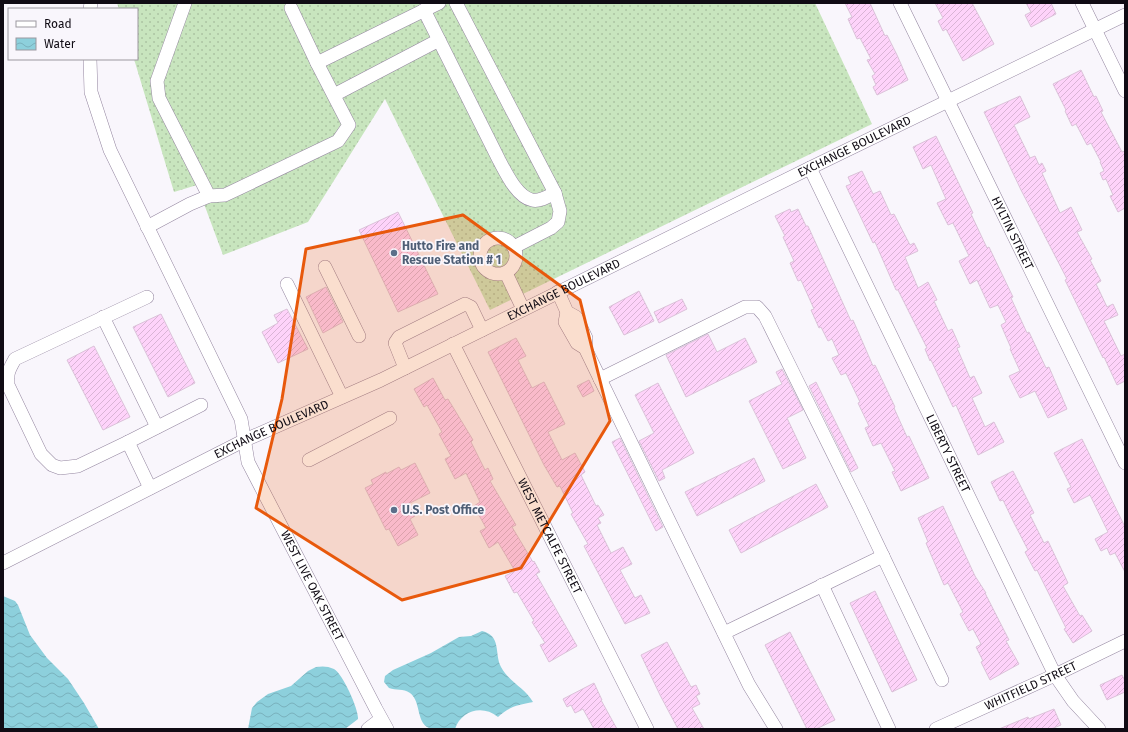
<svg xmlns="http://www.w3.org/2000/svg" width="1128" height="732" font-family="'Fira Sans',sans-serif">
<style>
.grass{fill:url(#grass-dots)}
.water{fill:url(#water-waves)}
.building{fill:url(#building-hatch);stroke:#dbc2d9}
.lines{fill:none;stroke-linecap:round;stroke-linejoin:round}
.minor-casing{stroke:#9486a0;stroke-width:14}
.minor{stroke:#fff;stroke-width:13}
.marked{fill:#e8590c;fill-opacity:0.2;stroke:#e8590c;stroke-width:3;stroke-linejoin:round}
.service-dot{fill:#5c6f8a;stroke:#f9f6fc;stroke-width:1.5}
.labels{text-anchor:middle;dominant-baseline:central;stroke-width:3.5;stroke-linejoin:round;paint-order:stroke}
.street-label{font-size:12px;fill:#100b14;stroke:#f9f6fc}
.service-label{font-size:12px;font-weight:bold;fill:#4e5e75;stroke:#f9f6fc;text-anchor:start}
</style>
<defs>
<pattern id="grass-dots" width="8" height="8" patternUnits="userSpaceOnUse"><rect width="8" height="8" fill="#c8e5be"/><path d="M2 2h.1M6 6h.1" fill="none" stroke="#abc3a2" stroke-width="1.8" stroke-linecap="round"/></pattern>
<pattern id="water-waves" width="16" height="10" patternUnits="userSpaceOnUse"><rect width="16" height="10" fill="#8dd0dc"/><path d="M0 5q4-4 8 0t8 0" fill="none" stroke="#79b1bc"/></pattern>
<pattern id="building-hatch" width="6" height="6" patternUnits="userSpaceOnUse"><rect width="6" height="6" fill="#fed3fa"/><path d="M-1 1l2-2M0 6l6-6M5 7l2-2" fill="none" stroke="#d9b4d5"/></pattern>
</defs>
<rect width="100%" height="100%" fill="#f9f6fc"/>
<polygon class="grass" points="117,3 815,3 872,124 490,310 385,99 308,222 223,255 197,185 174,192 134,59 137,59 137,9 119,9"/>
<g class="water">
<polygon points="3,596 15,601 18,605 30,635 47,658 68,679 84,703 99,729 3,729"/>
<path d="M482,631C502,636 494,653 501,667C509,682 525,688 533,702C518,705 510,706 498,717C482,704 461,711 455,729C448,729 439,731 432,729C415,725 422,702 410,693C403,688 396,691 389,688L384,682L385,676L393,670L431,653L459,637L471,636Z"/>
<path d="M316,667C322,666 328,666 334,669C343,674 359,710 358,719L345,729H248L252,708L257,702L268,694L291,686L308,671Z"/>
</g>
<g class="building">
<polygon points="845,3 870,3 885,36 887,35 897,55 908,80 877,95 873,87 876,85 872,76 875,74 867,60 871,59 860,38 857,39 848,19 852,17"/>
<polygon points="935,3 972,3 994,44 963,61 946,29 943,31 938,21 943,18"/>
<polygon points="1026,3 1051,3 1056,14 1031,27 1025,15 1031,12"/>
<polygon points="1081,70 1094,97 1096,96 1103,111 1101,112 1122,152 1125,151 1125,208 1118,212 1110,196 1113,195 1106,179 1103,180 1100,173 1104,171 1100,162 1101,162 1091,143 1087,145 1076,124 1072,126 1065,111 1066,110 1053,84"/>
<polygon points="1020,96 1030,117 1014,125 1030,158 1035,156 1039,165 1042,163 1046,171 1042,173 1060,213 1071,207 1082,230 1077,232 1092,259 1090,260 1101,281 1096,284 1099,290 1107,307 1113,304 1118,315 1104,321 1121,356 1125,354 1125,381 1117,385 1104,357 1103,358 1065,280 1067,279 1021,190 984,112"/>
<polygon points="936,136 973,213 971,214 987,248 989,247 1013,297 1011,298 1027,333 1029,332 1046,368 1049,367 1067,409 1048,418 1035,391 1020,398 1009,376 1020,371 1010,349 1011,348 1001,325 1006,322 998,305 990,308 977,280 970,284 959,261 969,256 953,223 948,225 937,203 946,199 931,165 923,169 913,147"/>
<polygon points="862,171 873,194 880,191 891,215 894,214 910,245 914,243 918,251 905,257 918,288 928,282 937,300 934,301 948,331 952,329 960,347 957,348 970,378 974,376 982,393 972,398 985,427 994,422 1004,442 978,455 956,405 953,407 931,360 930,361 925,349 927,348 898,290 896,290 875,242 873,243 846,186 851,184 848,177"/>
<polygon points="790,209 791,212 798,209 806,226 808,226 851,321 853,320 873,366 875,365 895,407 894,408 907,437 909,436 929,478 901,491 892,472 895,471 881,443 873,446 865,428 869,426 858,403 860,402 846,373 841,375 832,358 839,355 832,339 828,341 821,327 819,328 811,310 814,309 801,280 798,281 790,263 794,261 783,237 785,236 775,216"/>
<polygon points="398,212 438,294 398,312 359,230"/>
<polygon points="326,287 343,322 323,333 306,297"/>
<polygon points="639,291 654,321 624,335 609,307"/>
<polygon points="682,299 687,309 659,323 654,312"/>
<polygon points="287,309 308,349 278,363 262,332 278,323 274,315"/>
<polygon points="161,314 195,383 168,397 133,327"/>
<polygon points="708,334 717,352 745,338 757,362 686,397 666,355"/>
<polygon points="516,338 526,356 518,360 532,388 544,382 565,424 548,432 562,460 575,453 585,472 581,475 596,506 598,505 604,515 598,518 601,523 597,525 611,553 623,547 632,564 620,570 635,598 641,595 650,613 625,624 584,546 588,544 571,514 573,513 560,486 557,487 544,465 488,352"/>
<polygon points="94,346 130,417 103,430 67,360"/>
<polygon points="782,369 803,410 787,418 806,458 783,469 749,401 782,384 776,372"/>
<polygon points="433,378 445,400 448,399 473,440 471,442 485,470 488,468 493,479 490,481 516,525 512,527 533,562 534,561 540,572 536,574 577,646 549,662 540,645 545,643 532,622 534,621 517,592 514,593 505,576 515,571 498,542 489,548 480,531 486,528 474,506 480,502 466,473 455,479 445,459 451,456 439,434 442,432 427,405 424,407 414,389"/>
<polygon points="589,380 594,391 583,397 577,386"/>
<polygon points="816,382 858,468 851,472 809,386"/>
<polygon points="658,383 694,453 662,470 665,478 659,481 639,441 654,433 635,395"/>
<polygon points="620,438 663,527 656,531 612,442"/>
<polygon points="1082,439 1125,527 1125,572 1115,553 1110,555 1107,548 1101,551 1095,539 1108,532 1090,495 1074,503 1067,489 1071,487 1054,453"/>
<polygon points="754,458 765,481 697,516 685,492"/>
<polygon points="415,463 430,493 408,504 415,516 410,519 418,535 398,546 389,529 386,530 365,488 373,484 371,480 386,472 386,474 399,467 401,470"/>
<polygon points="1013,471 1034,513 1030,515 1044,543 1048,541 1068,583 1063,586 1080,616 1082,615 1092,631 1073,643 1064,629 1066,628 1037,570 1035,571 1025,552 1028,550 1014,523 1003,500 1000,501 991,482"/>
<polygon points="816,484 828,507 741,553 729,530"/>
<polygon points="943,506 962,548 975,576 986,593 985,593 1009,640 1006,641 1019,664 990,680 981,662 983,661 976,647 981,644 973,629 969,631 960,614 963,612 948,583 944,585 926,543 928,542 918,518"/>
<polygon points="875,591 917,680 892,692 850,603"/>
<polygon points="790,632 835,720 816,729 807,729 765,645"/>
<polygon points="667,642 691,687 696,685 700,694 696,696 700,704 692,708 704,729 678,729 660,695 641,655"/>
<polygon points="1122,675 1125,681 1125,692 1107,700 1100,685"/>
<polygon points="594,683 602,700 601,700 617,729 594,729 583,709 575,713 571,705 567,707 563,699"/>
<polygon points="1054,709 1061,725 1051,729 999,729 1028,717 1029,719"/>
</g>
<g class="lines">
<defs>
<g id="minor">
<polyline points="185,3 157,81 159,98 209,196 225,195 338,141 349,125 317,63"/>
<polyline points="456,3 555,193 560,211 558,222 551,228 514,247"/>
<path id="s1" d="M900,3L1125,463"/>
<polyline points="1082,3 1125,91"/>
<polyline points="291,8 317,63 439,3"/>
<polyline points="90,9 91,3"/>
<path d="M424,10L499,160C506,173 517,197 532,200C540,202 548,196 555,193"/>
<path id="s2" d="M90,59L91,92L110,150L241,419L248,462L376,709L387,729"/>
<polyline points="334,95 439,40"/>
<path id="s3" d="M810,168L1055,675L1073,701L1099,729"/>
<polyline points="147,227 190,204 209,196"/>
<circle cx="498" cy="256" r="18"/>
<polyline points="325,267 359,336"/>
<polyline points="506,273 523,309"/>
<polyline points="287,284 342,397"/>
<polyline points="558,292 567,312 576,317 586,338 585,348"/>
<polyline points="567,312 565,322 577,343 585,348 749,685 776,729"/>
<polyline points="103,317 157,427"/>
<path id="s4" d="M453,344L647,729"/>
<polyline points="405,368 395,343 399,337 465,304 471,307 482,330"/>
<polyline points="600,379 745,307 757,307 765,316 860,508 942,680"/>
<path d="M128,442L78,466L60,468L52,465L41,454L8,385C6,374 10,368 15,359L147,297"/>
<polyline points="309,460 390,418"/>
<polyline points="150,488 128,442 201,405"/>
<path id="s5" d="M3,563L245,440L381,380L810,168L1125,15"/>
<polyline points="822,585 889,729"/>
<polyline points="724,633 883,556"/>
<polyline points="368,729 381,719"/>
<path id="s6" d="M936,729L1055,675L1125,641"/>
</g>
</defs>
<use href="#minor" class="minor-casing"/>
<use href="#minor" class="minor"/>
</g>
<path class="marked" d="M463,215L580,300L610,421L521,568L402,600L256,508L282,399L306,249Z"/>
<g class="service-dot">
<circle cx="394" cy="253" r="4"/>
<circle cx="394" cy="510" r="4"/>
</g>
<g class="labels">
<g class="street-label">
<text stroke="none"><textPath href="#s5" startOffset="948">EXCHANGE BOULEVARD</textPath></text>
<text stroke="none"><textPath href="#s1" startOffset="256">HYLTIN STREET</textPath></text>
<text stroke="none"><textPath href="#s5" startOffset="624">EXCHANGE BOULEVARD</textPath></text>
<text stroke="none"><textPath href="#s5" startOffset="300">EXCHANGE BOULEVARD</textPath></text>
<text stroke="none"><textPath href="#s3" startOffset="317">LIBERTY STREET</textPath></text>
<text stroke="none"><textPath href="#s4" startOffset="215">WEST METCALFE STREET</textPath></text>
<text stroke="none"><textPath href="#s2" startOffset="576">WEST LIVE OAK STREET</textPath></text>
<text stroke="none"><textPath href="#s6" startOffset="104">WHITFIELD STREET</textPath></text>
</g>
<g class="service-label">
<text x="402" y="246">Hutto Fire and<tspan x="402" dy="14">Rescue Station # 1</tspan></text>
<text x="402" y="510">U.S. Post Office</text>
</g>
</g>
<rect width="1128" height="732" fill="none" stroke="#100b14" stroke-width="8"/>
<rect x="8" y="8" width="130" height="52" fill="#f9f6fc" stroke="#9c989f"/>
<rect x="16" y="21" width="20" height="6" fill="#ffffff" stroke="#9c989f"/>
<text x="44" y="28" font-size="12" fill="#100b14">Road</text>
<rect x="16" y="38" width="20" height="12" fill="url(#water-waves)" stroke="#9c989f"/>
<text x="44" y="48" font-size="12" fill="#100b14">Water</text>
</svg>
